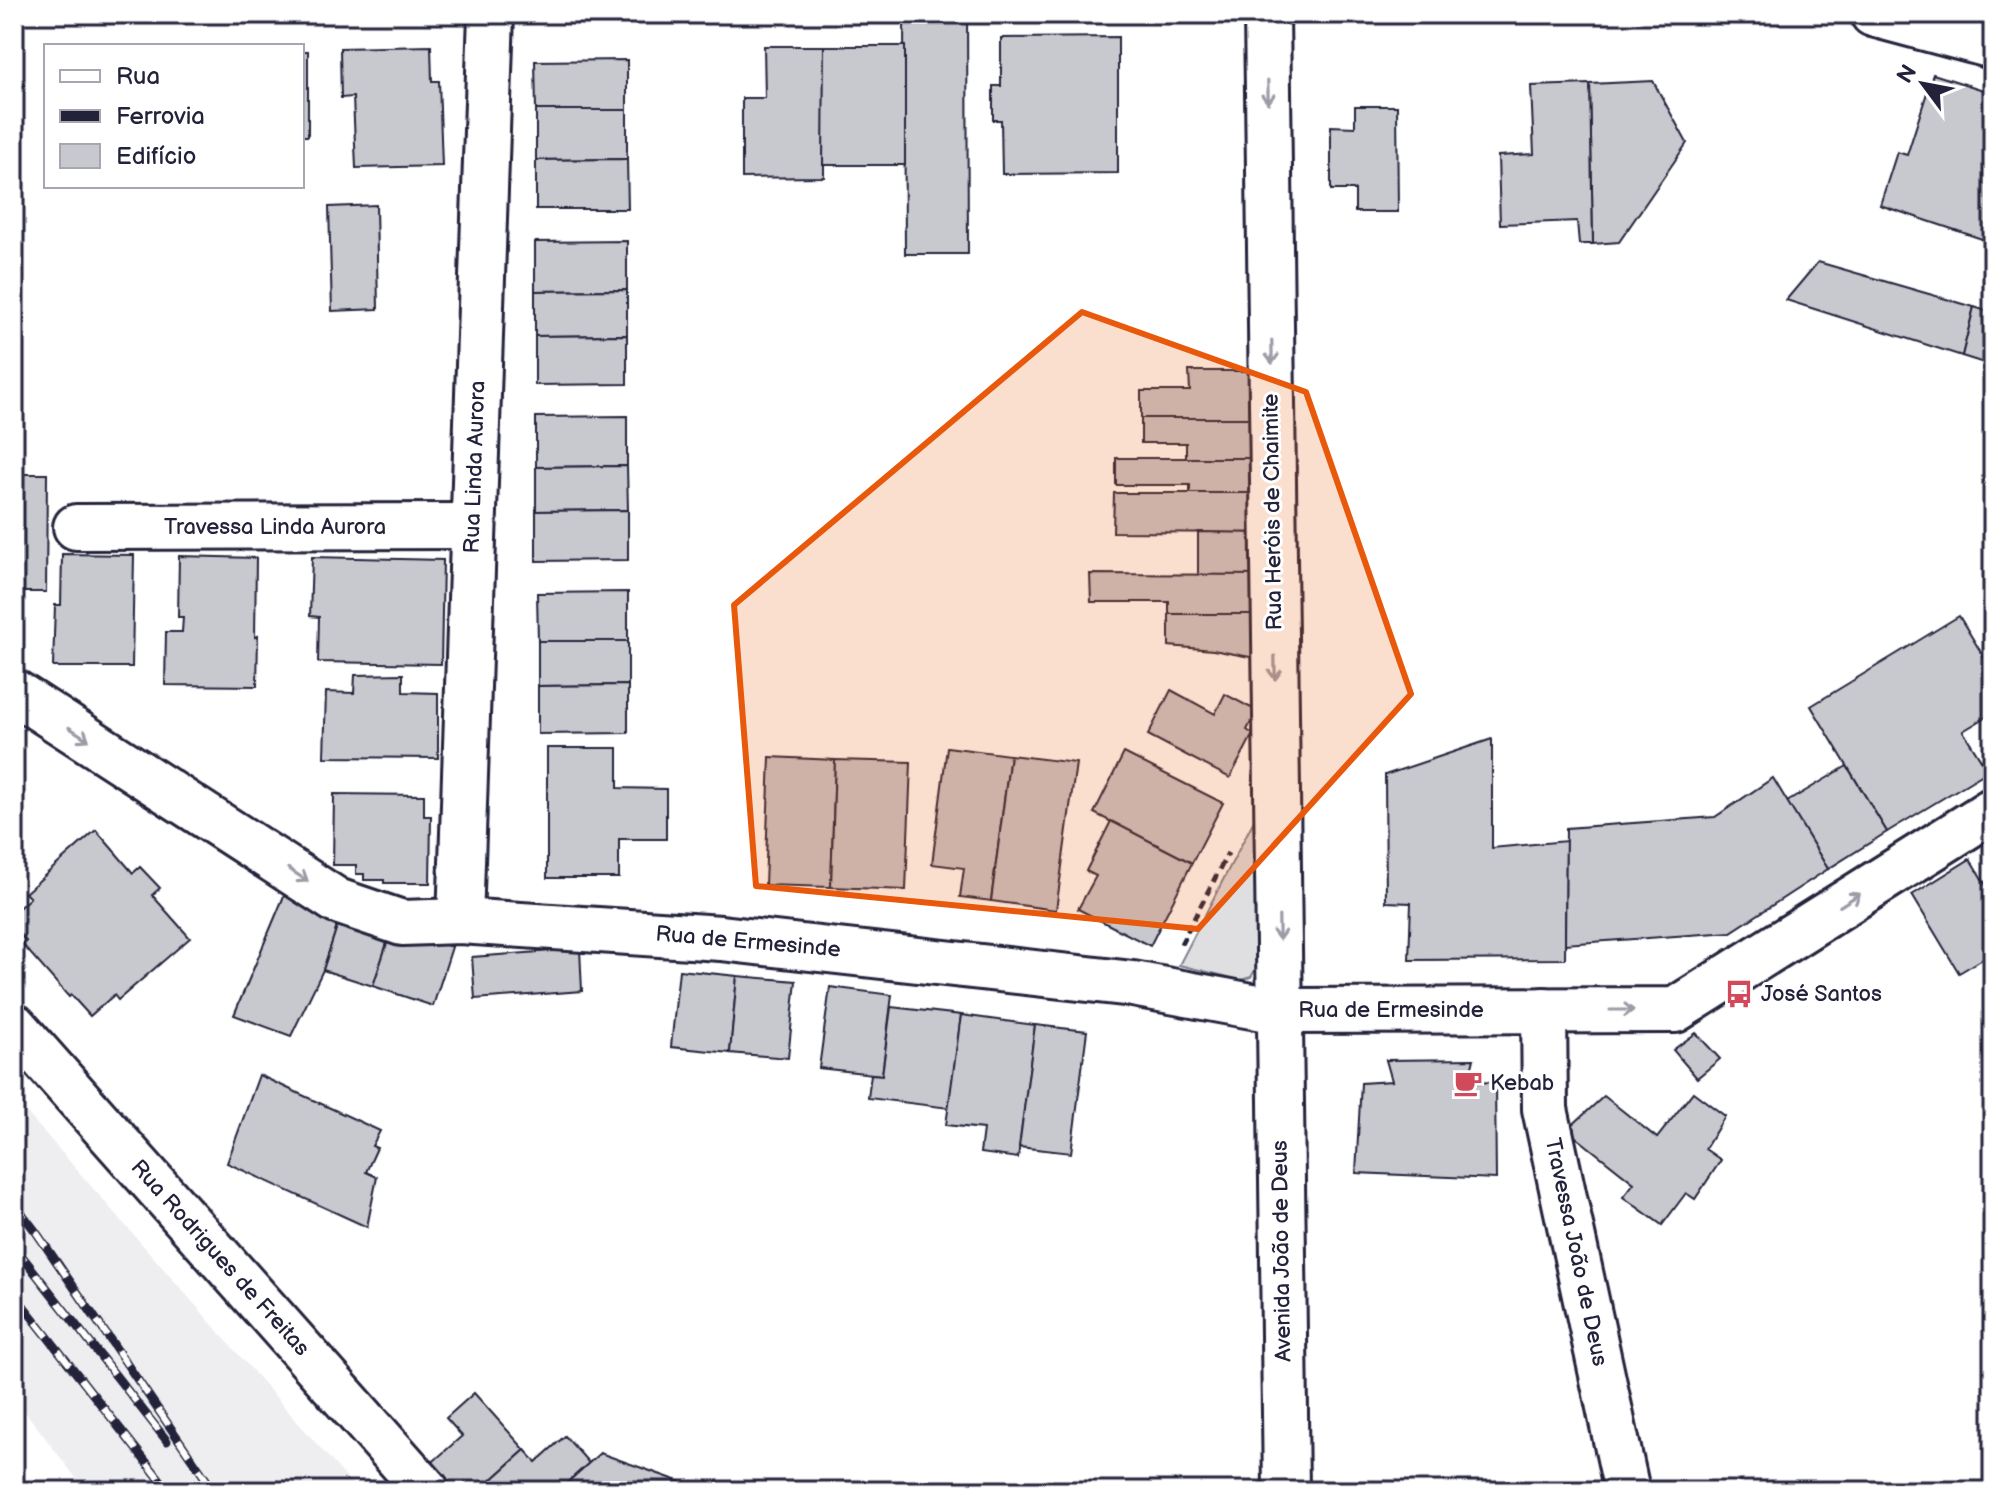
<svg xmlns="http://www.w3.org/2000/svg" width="2007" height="1505" font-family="'Balsamiq Sans',sans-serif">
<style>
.built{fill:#eeeef1}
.green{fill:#dfdfe2;stroke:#80808e;stroke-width:2}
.building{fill:#c8c8cf;stroke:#22223b;stroke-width:2}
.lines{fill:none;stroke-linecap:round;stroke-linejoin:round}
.minor-casing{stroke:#22223b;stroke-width:50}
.major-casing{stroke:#22223b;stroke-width:50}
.path{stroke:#22223b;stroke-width:5;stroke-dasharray:8 6;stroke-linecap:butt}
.minor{stroke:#fff;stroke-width:44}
.major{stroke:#fff;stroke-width:44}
.rail-casing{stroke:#22223b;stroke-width:9}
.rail{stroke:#fff;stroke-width:6;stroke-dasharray:18;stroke-linecap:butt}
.oneway{stroke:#9c9ca7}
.marked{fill:#e8590c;fill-opacity:0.2;stroke:#e8590c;stroke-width:6;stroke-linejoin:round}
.labels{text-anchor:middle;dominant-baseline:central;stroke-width:6;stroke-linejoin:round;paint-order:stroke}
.street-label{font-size:22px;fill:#22223b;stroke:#fff}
.poi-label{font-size:22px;fill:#22223b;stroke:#fff;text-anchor:start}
</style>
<rect width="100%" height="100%" fill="#fff"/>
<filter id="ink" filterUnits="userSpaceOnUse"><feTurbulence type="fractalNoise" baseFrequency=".0125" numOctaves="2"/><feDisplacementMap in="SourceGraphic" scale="16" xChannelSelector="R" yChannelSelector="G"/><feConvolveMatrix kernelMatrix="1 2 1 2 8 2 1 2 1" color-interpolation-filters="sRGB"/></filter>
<g filter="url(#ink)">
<polygon class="built" points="14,1098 358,1491 86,1491 14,1397"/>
<polygon class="green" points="1266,797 1258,965 1251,977 1241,980 1179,965"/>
<g class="building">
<polygon points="967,14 968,254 905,254 904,15"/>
<polygon points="1118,37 1118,173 1002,174 1001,120 993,120 993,86 1001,86 1001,38"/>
<polygon points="431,46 432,81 439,81 442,166 356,168 353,97 341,98 340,48"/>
<polygon points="764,46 824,46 824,177 742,178 742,98 765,98"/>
<polygon points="824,46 905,46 905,165 823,165"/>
<rect x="302" y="51" width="6" height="85"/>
<polygon points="627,60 627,110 536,110 535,61"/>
<polygon points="1933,74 1993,93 1993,227 1988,241 1880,205 1897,152 1907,155"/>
<polygon points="1653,81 1687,143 1619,242 1593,244 1590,84"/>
<polygon points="1590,84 1593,244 1579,244 1577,221 1500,224 1498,156 1534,154 1531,86"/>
<polygon points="1355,106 1397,106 1398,212 1355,212 1355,190 1331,190 1331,126 1355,127"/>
<polygon points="536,110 627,110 627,159 536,160"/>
<polygon points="627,159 628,209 536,209 536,160"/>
<polygon points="376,205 378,309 332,311 329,207"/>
<polygon points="627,241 627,290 535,291 535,242"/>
<polygon points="1818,262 1974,307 1962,356 1786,300"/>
<polygon points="627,290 627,335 535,336 535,291"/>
<polygon points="1974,307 1993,313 1993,366 1962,356"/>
<polygon points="627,335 627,384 535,385 535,336"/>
<polygon points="1189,371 1268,371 1268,418 1141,418 1141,391 1190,391"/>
<polygon points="627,416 627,466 536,467 536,417"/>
<polygon points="1141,418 1268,418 1267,458 1186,458 1186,443 1141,443"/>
<polygon points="1116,458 1267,458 1268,493 1190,493 1190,485 1116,485"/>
<polygon points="627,466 628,510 536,511 536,467"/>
<polygon points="14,474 47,474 46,592 14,592"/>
<polygon points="1114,493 1268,493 1267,533 1113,532"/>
<polygon points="628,510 628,560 536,561 536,511"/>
<polygon points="1198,532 1267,533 1267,575 1198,575"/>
<polygon points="62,554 134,555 132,667 53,667 55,605 61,605"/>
<polygon points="179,556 256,558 255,637 258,636 257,686 165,685 166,632 182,632 183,617 178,617"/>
<polygon points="312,557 443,560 441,664 318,662 319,617 310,616"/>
<polygon points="1090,574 1267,575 1266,614 1169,614 1169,602 1091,602"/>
<polygon points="628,592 628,641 538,641 537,593"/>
<polygon points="1169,614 1266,614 1266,660 1213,650 1169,646"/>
<polygon points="1959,616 1993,672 1993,713 1963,731 1988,771 1887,832 1811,706"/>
<polygon points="538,641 628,641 628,685 538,686"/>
<polygon points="403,674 403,692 438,693 438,758 324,757 326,692 354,693 355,675"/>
<polygon points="628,685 628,733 538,734 538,686"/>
<polygon points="1171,690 1215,714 1225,694 1257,711 1247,730 1253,734 1230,778 1148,735"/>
<polygon points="1492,739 1492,848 1566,841 1565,959 1409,960 1411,903 1386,902 1385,775"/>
<polygon points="947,747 1010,755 991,901 960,897 964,868 932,864"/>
<polygon points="547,748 618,748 618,788 666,789 666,839 619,839 619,878 547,878"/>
<polygon points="1124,753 1223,803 1192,863 1094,813"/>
<polygon points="1010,755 1076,763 1056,910 991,901"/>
<polygon points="770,757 835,760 831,887 765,885"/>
<polygon points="835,760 911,762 906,890 831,887"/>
<polygon points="1847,766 1887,832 1828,869 1787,802"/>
<polygon points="1773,778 1828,869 1731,932 1565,944 1566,828 1715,817"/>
<polygon points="334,794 424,795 424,816 431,816 430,883 384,883 384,880 364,880 364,874 356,874 356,865 333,865"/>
<polygon points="1111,821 1192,863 1150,946 1078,909 1096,876 1086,871"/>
<polygon points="96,830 133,873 140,867 160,888 152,895 190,938 118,1000 114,995 90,1016 71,995 69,997 22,944 26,941 14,928 14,912 30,898 25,893"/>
<polygon points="1970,859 1993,897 1993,929 1984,935 1993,950 1993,953 1959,973 1912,895"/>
<polygon points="289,884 342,911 323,970 291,1036 234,1015"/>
<polygon points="342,911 392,928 373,986 323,970"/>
<polygon points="392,928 452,947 433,1006 373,986"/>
<polygon points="580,949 582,991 475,999 472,957"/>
<polygon points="679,970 737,976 730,1053 671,1047"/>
<polygon points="737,976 796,981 788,1058 730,1053"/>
<polygon points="830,987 892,995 882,1075 819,1068"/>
<polygon points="891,1007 961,1015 949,1108 868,1098 871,1074 882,1075"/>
<polygon points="961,1015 1035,1025 1018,1158 980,1153 983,1129 946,1125"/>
<polygon points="1035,1025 1087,1031 1071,1153 1019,1147"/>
<polygon points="1696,1033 1720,1059 1697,1078 1673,1050"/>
<polygon points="1474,1059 1468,1083 1495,1082 1496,1179 1356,1173 1361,1083 1392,1081 1386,1060"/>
<polygon points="259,1075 380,1131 372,1146 377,1148 366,1172 377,1177 367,1227 227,1163"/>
<polygon points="1693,1092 1725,1116 1705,1149 1721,1160 1695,1199 1686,1193 1662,1225 1623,1197 1634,1183 1567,1130 1604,1096 1657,1138"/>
<polygon points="474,1393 525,1450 479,1491 448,1491 427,1467 462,1436 446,1418"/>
<polygon points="565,1436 589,1463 558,1491 479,1491 525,1450 536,1462"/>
<polygon points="600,1453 681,1482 671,1491 558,1491"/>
</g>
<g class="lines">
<defs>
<g id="minor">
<polyline points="1267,14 1286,1491"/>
<polyline points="1873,14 1993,46"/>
<polyline points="76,527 473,526"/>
<polyline points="14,692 337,901 402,923 460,921 721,938 1133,984 1279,1011 1675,1010 1993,810"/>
<polyline points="460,921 491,14"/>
<polyline points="1544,1010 1545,1109 1627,1491"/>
</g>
<polyline id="major" points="14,1026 427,1491"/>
</defs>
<use href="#minor" class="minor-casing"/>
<use href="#major" class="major-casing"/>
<polyline class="path" points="1181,944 1228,853"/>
<use href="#minor" class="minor"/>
<use href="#major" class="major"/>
<defs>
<g id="rail">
<polyline points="14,1203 36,1232 214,1491"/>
<polyline points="14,1246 167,1441"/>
<polyline points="14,1294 169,1491"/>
</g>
</defs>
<use href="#rail" class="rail-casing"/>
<use href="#rail" class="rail"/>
</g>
<defs><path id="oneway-shaft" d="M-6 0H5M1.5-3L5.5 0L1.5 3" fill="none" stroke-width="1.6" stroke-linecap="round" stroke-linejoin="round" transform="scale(2)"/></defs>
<g class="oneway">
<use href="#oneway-shaft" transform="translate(1268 92) rotate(89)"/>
<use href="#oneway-shaft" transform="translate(1272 352) rotate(89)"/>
<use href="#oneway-shaft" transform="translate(1275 668) rotate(89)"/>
<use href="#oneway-shaft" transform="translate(79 734) rotate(33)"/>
<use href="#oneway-shaft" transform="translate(298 875) rotate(33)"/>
<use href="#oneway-shaft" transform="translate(1850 900) rotate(-32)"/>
<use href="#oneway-shaft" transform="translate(1279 928) rotate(89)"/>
<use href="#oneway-shaft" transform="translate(1622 1010)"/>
</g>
</g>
<path class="marked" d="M1082,312L1306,392L1411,694L1198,929L756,886L734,605Z"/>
<defs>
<symbol id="bus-bare" viewBox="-9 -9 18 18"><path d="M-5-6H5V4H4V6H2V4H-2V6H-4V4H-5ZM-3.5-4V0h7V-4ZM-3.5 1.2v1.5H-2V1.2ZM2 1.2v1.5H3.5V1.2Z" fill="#d1495b" stroke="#fff" stroke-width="2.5" paint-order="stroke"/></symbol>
<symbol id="cafe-bare" viewBox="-9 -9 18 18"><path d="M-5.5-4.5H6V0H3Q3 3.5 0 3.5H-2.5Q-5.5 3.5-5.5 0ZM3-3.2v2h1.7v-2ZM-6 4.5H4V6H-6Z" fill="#d1495b" stroke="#fff" stroke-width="2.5" paint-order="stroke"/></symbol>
</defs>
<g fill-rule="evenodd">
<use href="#bus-bare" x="1719" y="974" width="40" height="40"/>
<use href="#cafe-bare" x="1448" y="1063" width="40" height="40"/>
</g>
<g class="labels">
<g class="street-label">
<text transform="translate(475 467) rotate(-88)">Rua Linda Aurora</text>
<text transform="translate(1273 512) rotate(-91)">Rua Heróis de Chaimite</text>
<text x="275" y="527">Travessa Linda Aurora</text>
<text transform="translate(748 942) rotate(5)">Rua de Ermesinde</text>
<text x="1391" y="1010">Rua de Ermesinde</text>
<text transform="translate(1282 1251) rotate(-91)">Avenida João de Deus</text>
<text transform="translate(1576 1252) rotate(78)">Travessa João de Deus</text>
<text transform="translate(220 1258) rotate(48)">Rua Rodrigues de Freitas</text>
</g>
<g class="poi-label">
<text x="1761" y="994">José Santos</text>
<text x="1490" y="1083">Kebab</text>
</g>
</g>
<rect width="2007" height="1505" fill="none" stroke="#fff" stroke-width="48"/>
<rect x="24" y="24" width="1959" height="1457" fill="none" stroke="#22223b" stroke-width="3" filter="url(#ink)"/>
<rect x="44" y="44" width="260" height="144" fill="#ffffff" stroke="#a7a7b1" stroke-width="2"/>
<rect x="60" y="70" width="40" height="12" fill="#ffffff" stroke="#a7a7b1" stroke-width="2"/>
<text x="116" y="84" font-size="24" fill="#22223b">Rua</text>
<rect x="60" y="110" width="40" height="12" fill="#22223b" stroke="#a7a7b1" stroke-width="2"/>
<text x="116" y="124" font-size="24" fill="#22223b">Ferrovia</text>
<rect x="60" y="144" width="40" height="24" fill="#c8c8cf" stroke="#a7a7b1" stroke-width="2"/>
<text x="116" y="164" font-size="24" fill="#22223b">Edifício</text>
<g transform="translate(1923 84) rotate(302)" stroke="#ffffff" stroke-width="6" paint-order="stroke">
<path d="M0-6L14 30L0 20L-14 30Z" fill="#22223b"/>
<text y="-12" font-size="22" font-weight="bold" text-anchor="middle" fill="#22223b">N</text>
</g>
</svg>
